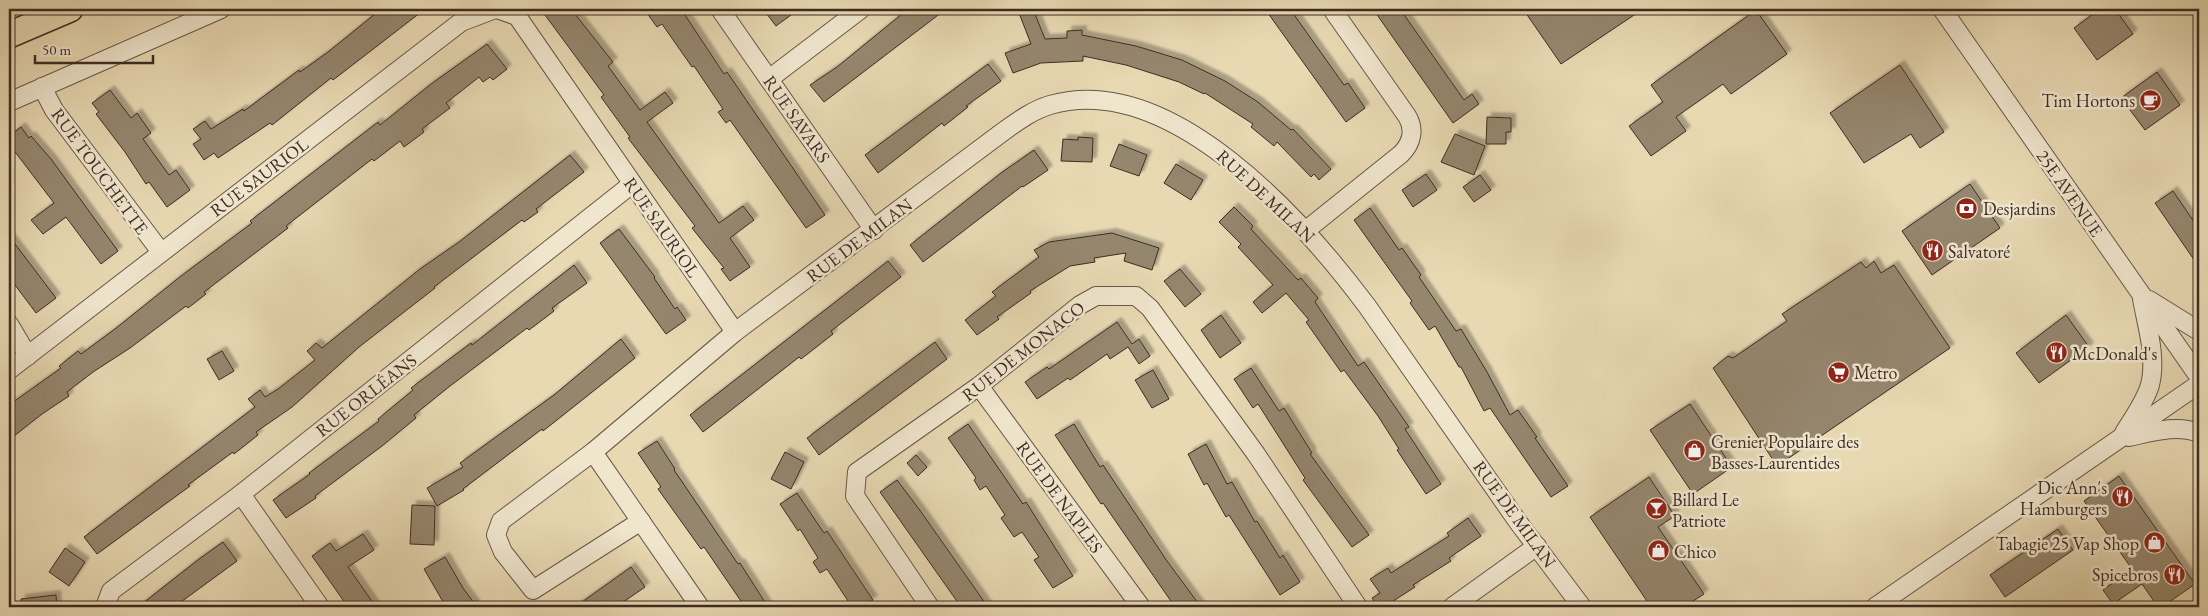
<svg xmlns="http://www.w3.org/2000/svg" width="2208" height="616" font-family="'EB Garamond',serif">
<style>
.building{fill:#95866e;stroke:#3c2c23;filter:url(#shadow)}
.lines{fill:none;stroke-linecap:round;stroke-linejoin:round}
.minor-casing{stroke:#675747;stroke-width:20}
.highway-casing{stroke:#3c2c23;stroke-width:28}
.minor{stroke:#f0e6ce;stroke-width:18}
.highway{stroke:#e8d9b3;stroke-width:25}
.labels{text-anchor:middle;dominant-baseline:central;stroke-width:5;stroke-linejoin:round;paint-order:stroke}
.poi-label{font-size:18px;fill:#3c2c23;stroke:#f0e6ce;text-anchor:start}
.street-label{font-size:18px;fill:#3c2c23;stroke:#f0e6ce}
</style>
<defs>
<filter id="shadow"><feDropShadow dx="4.5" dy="-4.5" stdDeviation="1" flood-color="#0004"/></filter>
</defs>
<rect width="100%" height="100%" fill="#e8d9b3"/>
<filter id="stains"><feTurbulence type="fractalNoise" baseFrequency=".004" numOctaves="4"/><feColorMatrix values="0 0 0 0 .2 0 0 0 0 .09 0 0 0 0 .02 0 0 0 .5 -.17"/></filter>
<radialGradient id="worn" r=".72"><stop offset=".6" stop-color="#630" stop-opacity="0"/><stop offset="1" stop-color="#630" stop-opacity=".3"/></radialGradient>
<g class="building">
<polygon points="381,9 425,9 333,80 331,78 272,125 270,123 218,158 214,153 204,160 193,144 201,139 193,129 205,121 211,129 243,109 244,111 299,70 300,72 328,52"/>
<polygon points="553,9 571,9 613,62 608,66 640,110 665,92 673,103 647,122 719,223 743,206 754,220 730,238 750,267 730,281 721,269 724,268 692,228 695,226 628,138 630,137 601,97 604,95 545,15"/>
<polygon points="644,9 681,9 724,74 727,72 825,215 806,228 730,120 726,123 718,112 723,109 694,66 692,67 662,24 657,27"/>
<polygon points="763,9 799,9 776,26"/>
<polygon points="908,9 946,9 824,102 810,85 837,67"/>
<polygon points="1028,9 1033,9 1045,39 1067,38 1067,31 1082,30 1082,35 1136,46 1182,60 1225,81 1258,102 1291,130 1293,129 1331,169 1319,180 1314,174 1311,177 1277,142 1274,146 1251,127 1253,124 1205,93 1204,94 1179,82 1126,65 1083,56 1083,61 1041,63 1013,73 1005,53 1031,44 1019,13"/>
<polygon points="1265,9 1290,9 1344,85 1348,83 1365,108 1346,122"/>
<polygon points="1373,9 1400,9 1464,100 1472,94 1479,104 1453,123"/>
<polygon points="1523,9 1643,9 1561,64"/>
<polygon points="2100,9 2115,9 2133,34 2097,60 2074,28"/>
<polygon points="1756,10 1787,54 1731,94 1723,84 1676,117 1686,131 1651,156 1629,126 1663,102 1651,85"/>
<polygon points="487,44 507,69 493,80 490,77 483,82 479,77 446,103 450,108 422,129 424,132 404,147 400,141 374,161 372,159 286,226 288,228 204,292 206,294 188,308 186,306 130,348 93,372 67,392 69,396 42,414 9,440 9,405 61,368 59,366 78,351 81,354 115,329 181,276 252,223 250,221 378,122 380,125 431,84"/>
<polygon points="988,64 1001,81 966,106 968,107 944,126 942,123 878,173 865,155"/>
<polygon points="1900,65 1944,132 1920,148 1911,134 1864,163 1830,113"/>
<polygon points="2157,72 2180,105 2145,130 2121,98"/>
<polygon points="110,90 131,118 137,113 151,133 143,139 169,175 176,170 190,190 167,207 149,182 146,184 125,152 96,114 99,112 92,103"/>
<polygon points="1487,117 1511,118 1511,132 1506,132 1506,144 1486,144"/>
<polygon points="21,127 29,138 31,136 51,159 118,251 101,264 66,217 43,234 31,220 54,203 9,144 9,136"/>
<polygon points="1455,134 1485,146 1474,175 1441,162"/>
<polygon points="1078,137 1093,138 1092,162 1061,161 1063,139 1078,140"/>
<polygon points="1119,144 1147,155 1139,176 1110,166"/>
<polygon points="1034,150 1048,170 1023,187 1022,186 923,262 910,245 1001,173"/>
<polygon points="570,155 584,172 536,209 538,212 524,222 522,220 434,287 435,288 359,347 292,407 256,432 258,435 234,454 233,452 188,485 190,486 97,554 84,537 255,407 248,399 260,390 265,397 278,389 315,360 307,351 316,343 322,348 420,269 459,242"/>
<polygon points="1176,164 1203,180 1191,200 1164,183"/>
<polygon points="1426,174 1437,190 1413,207 1402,190"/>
<polygon points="1480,175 1491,190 1474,202 1463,187"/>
<polygon points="1970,184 2000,228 1932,275 1902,231"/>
<polygon points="2173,191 2199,229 2199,267 2155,203"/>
<polygon points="1234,207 1253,226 1251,229 1298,280 1301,278 1318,298 1315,302 1358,366 1364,362 1409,427 1405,429 1441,484 1426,494 1397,450 1399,449 1378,416 1344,370 1341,372 1306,322 1309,320 1286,293 1262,313 1253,302 1273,285 1238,247 1241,244 1219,222"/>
<polygon points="1370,208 1399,250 1402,248 1421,275 1419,277 1456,331 1461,329 1487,372 1510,415 1518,410 1537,437 1535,438 1568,486 1551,497 1490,408 1484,411 1461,367 1459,367 1435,326 1429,330 1410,303 1412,301 1354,220"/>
<polygon points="619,229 655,277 654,278 675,309 677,307 686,320 666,334 600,243"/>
<polygon points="1112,233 1159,248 1152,270 1124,261 1126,253 1094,258 1095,262 1070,266 1030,291 1031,293 997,317 999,319 977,335 965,320 996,296 992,292 1039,257 1034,250 1049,242"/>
<polygon points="9,236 56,298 36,313 9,277"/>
<polygon points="888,261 901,277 831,331 833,334 801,359 799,357 703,432 690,415"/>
<polygon points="1874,261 1881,273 1894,265 1950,348 1777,466 1713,368 1728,356 1733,358 1787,321 1782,314 1861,262 1866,268"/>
<polygon points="574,265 587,283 552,308 554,311 529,330 527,328 450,386 414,415 416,418 382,446 315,496 316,498 286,518 273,500 310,474 309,473 379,421 378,419 413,390 411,388 471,343 472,345"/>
<polygon points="1180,269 1201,294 1185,307 1164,281"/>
<polygon points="1221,315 1241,343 1220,358 1201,330"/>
<polygon points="2066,315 2089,347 2039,383 2016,353"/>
<polygon points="1117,322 1132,344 1139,339 1150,356 1139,364 1128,347 1110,359 1107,354 1070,380 1068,378 1037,399 1025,382 1047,367 1049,369"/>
<polygon points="621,339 635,358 543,431 542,429 463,489 464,490 437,506 427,488 463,467 460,463 554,395"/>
<polygon points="935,342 947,359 819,455 807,438"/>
<polygon points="222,351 234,371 219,380 207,359"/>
<polygon points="1251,368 1279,411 1284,408 1312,453 1310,454 1369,535 1352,547 1303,480 1305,478 1258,404 1253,408 1234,379"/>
<polygon points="1153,370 1169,399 1152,408 1135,380"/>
<polygon points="1690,404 1732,467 1693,494 1650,430"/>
<polygon points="968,424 1023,504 1026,502 1073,576 1053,588 1034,560 1039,557 1022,532 1014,537 1001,518 1005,515 986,486 980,490 974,480 976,478 948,438"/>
<polygon points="1074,424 1100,467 1103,465 1167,561 1201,607 1175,607 1103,503 1101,504 1055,435"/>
<polygon points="657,441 675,469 674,470 738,564 740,563 768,607 745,607 704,547 701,549 658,489 661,487 638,453"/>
<polygon points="1206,444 1227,484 1232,482 1255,522 1257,521 1280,558 1283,555 1300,582 1280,595 1229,515 1226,517 1207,483 1204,485 1188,454"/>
<polygon points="785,452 804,462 791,489 771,479"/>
<polygon points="916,455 927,467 918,476 907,463"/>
<polygon points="2119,476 2195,584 2162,607 2158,607 2142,584 2113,604 2103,590 2132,569 2084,501"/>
<polygon points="1649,477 1675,516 1658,527 1704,594 1684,607 1651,607 1590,517"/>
<polygon points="897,480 919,509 988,607 961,607 880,492"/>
<polygon points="797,493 824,533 827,531 873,600 861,607 852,607 827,569 820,573 813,562 818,558 800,529 798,531 780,504"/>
<polygon points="412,505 435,506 434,545 410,544"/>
<polygon points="1468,518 1481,536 1449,558 1451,561 1413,585 1415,587 1384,607 1378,607 1372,598 1380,593 1370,579 1388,568 1391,573 1449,536 1447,533"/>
<polygon points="2058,529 2073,550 2005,597 1990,575"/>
<polygon points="363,534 374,550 348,567 376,607 348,607 312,556 330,543 336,551"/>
<polygon points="223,542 237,561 174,607 138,607 199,559"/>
<polygon points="65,548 85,562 69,586 49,572"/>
<polygon points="445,557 463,588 477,607 446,607 424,569"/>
<polygon points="631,567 645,587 616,607 575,607"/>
<polygon points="56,595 57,607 21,607 21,599"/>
</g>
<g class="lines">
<defs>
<g id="minor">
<polyline points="497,9 517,16 735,332"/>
<polyline points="720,9 874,230"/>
<polyline points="1942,9 2199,377"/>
<polyline points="769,79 861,9"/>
<polyline points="42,87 54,110 161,252"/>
<polyline points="9,102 221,9"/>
<path d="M1305,231L1401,154C1412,143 1415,129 1407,116L1332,9"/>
<polyline points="2149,300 2199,331"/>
<polyline points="9,324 28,356"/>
<polyline points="9,370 461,22 495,9"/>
<polyline points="979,386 1141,607"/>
<path d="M2124,433C2133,418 2145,402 2150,385C2157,358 2147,326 2142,299"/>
<path d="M2129,437C2152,432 2177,424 2199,433"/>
<polyline points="593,452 700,607"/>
<polyline points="241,494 320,607"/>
<path d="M641,521L533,590L503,552L496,535L501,521L593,452L735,332L1004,131C1018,121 1033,110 1050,105C1171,70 1304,222 1367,306L1518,522L1582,607"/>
<polyline points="105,607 111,591 241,494 632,184"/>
<polyline points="930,607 855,496 857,472 979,386 1080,305 1096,296 1136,296 1150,308 1256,454 1358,607"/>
<polyline points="1452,607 1537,546"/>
<polyline points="1875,607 2199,384"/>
</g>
<polyline id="highway" points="9,35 70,9"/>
</defs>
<use href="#minor" class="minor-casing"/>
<use href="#highway" class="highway-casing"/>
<use href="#minor" class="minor"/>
<use href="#highway" class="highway"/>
</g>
<defs>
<symbol id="cafe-disc" viewBox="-11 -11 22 22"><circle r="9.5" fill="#8f2418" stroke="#f0e6ce"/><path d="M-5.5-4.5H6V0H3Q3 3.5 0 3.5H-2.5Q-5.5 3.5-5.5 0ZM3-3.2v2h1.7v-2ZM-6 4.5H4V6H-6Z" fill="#fff"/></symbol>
<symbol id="bank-disc" viewBox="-11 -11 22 22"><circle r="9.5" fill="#8f2418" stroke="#f0e6ce"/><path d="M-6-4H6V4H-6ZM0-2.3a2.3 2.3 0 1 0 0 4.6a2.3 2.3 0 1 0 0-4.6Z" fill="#fff"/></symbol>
<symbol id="restaurant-disc" viewBox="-11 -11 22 22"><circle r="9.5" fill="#8f2418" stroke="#f0e6ce"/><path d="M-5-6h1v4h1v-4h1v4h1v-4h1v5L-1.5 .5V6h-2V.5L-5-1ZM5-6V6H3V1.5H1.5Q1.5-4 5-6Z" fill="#fff"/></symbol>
<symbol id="supermarket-disc" viewBox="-11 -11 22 22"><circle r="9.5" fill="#8f2418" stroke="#f0e6ce"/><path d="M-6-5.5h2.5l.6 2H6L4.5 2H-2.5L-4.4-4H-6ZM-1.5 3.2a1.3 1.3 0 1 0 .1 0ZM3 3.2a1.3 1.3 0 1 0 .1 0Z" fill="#fff"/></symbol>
<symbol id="shop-disc" viewBox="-11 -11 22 22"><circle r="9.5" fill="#8f2418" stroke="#f0e6ce"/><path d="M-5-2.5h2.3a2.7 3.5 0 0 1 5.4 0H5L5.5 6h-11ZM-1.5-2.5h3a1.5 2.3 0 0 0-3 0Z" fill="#fff"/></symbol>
<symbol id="bar-disc" viewBox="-11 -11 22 22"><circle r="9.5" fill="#8f2418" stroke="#f0e6ce"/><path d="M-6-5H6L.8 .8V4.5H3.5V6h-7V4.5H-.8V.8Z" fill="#fff"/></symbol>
</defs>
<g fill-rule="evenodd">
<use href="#cafe-disc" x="2138" y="88" width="25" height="25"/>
<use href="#bank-disc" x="1954" y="196" width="25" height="25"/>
<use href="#restaurant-disc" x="1920" y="238" width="25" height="25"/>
<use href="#restaurant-disc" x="2044" y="340" width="25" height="25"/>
<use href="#supermarket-disc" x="1826" y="360" width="25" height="25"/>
<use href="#shop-disc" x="1682" y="438" width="25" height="25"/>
<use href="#restaurant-disc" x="2110" y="484" width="25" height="25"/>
<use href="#bar-disc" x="1644" y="496" width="25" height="25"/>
<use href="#shop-disc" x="2142" y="530" width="25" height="25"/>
<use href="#shop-disc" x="1646" y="538" width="25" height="25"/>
<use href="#restaurant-disc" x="2162" y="562" width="25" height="25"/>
</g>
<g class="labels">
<g class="poi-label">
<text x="2135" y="100" text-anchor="end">Tim Hortons</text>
<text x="1983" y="208">Desjardins</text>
<text x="1948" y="251">Salvatoré</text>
<text x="2072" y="353">McDonald's</text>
<text x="1854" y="372">Metro</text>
<text x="1711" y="441">Grenier Populaire des<tspan x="1711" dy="21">Basses-Laurentides</tspan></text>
<text x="2107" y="487" text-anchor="end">Dic Ann's<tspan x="2107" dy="21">Hamburgers</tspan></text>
<text x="1672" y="499">Billard Le<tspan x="1672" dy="21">Patriote</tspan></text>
<text x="2139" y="543" text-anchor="end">Tabagie 25 Vap Shop</text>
<text x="1674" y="551">Chico</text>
<text x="2158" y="574" text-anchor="end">Spicebros</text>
</g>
<g class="street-label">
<text transform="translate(797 119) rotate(55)">RUE SAVARS</text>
<text transform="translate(100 171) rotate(54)">RUE TOUCHETTE</text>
<text transform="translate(259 177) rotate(-37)">RUE SAURIOL</text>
<text transform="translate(2070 193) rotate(55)">25E AVENUE</text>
<text transform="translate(1266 196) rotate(43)">RUE DE MILAN</text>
<text transform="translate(662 227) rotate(55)">RUE SAURIOL</text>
<text transform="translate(859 240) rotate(-37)">RUE DE MILAN</text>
<text transform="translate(1023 351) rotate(-38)">RUE DE MONACO</text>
<text transform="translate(366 395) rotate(-38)">RUE ORLÉANS</text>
<text transform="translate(1060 497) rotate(54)">RUE DE NAPLES</text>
<text transform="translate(1515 514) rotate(54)">RUE DE MILAN</text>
</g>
</g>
<rect width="2208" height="616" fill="none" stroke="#e8d9b3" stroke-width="30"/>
<rect x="10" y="10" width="2188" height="596" fill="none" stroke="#3c2c23" stroke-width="2.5"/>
<rect x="15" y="15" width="2178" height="586" fill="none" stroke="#3c2c23"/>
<path d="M35 55v8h118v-8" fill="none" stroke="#3c2c23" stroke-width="2.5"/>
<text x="42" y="55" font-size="15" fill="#3c2c23" stroke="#f0e6ce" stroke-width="4" paint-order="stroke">50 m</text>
<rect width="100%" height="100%" filter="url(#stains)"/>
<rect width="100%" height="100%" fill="url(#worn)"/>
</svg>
